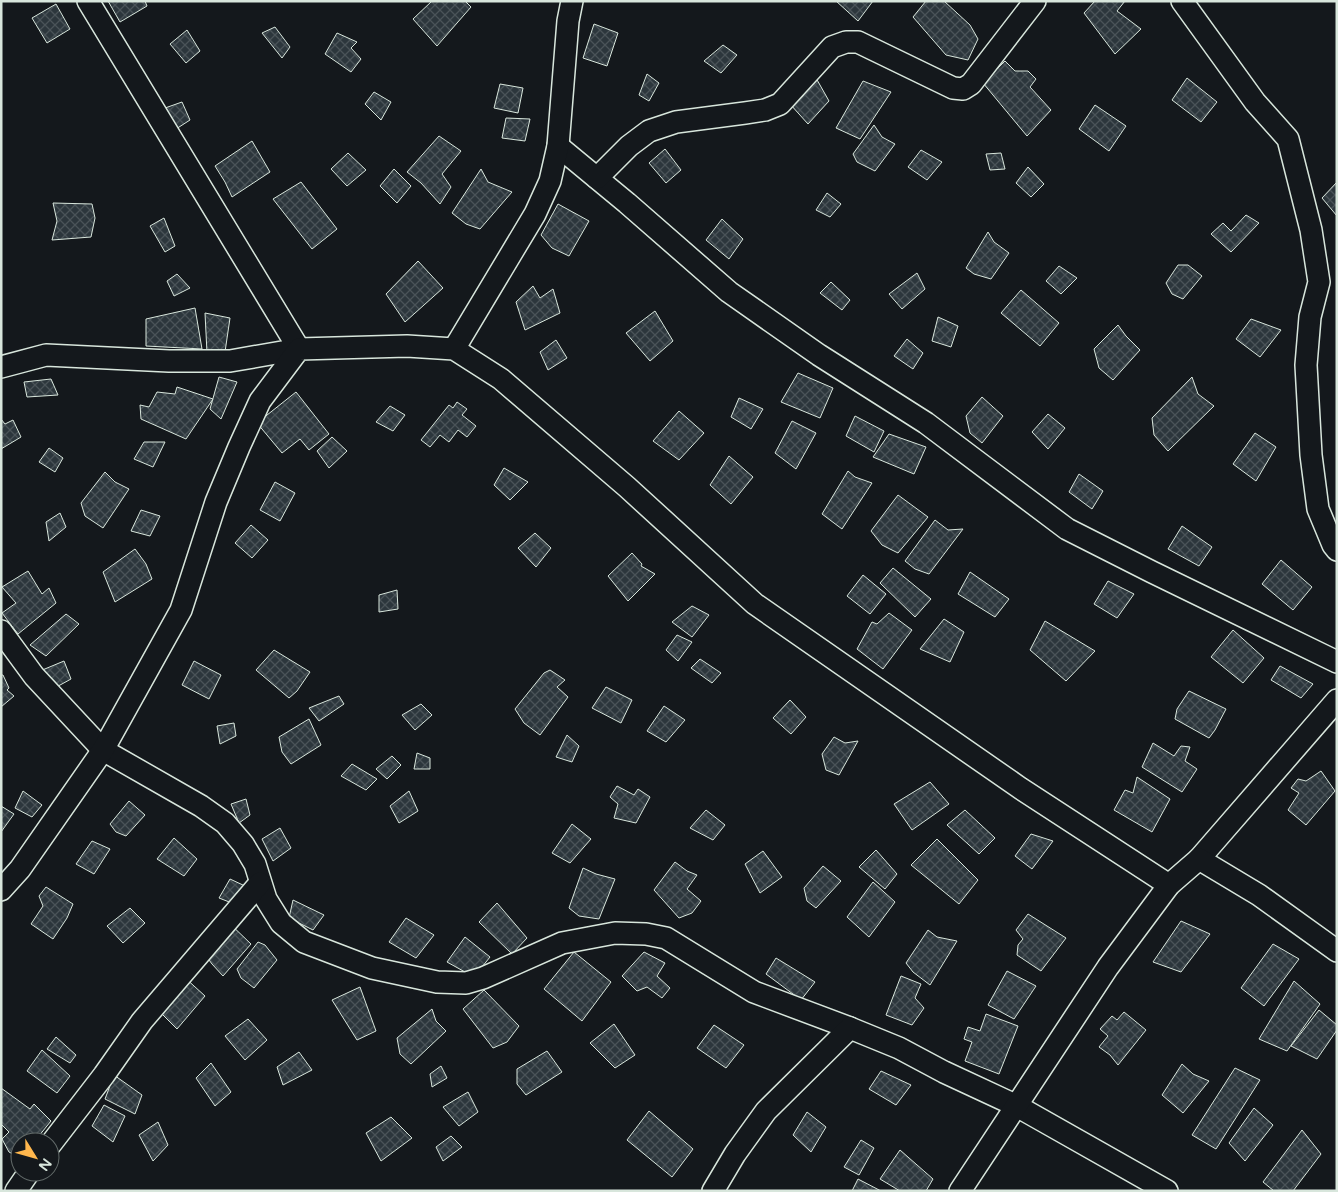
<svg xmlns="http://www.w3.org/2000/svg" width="1338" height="1192" font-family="'Varela Round',sans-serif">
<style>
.building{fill:url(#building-cross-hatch);stroke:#d8e6dc}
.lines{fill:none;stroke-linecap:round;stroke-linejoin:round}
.street-casing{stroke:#d8e6dc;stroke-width:24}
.street{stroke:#14181c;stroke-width:21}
</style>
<defs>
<pattern id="building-cross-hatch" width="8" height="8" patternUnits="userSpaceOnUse" patternTransform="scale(1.25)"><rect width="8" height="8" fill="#2c363c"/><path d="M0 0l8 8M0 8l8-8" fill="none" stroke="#4a5358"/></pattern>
</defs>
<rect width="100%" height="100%" fill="#14181c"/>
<g class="building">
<polygon points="108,1 145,1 147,6 120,22"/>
<polygon points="432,1 465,1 471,7 437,46 413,19"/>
<polygon points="836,1 873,1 858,21"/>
<polygon points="926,1 944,1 970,25 978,39 968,60 946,55 913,17"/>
<polygon points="1095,1 1125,1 1117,11 1141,29 1115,54 1084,13"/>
<polygon points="56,4 70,29 47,43 32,18"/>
<polygon points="594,24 618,33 607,66 583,58"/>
<polygon points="275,27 290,47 282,58 262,33"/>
<polygon points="187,30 200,51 186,63 170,44"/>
<polygon points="337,33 357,42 351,48 361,59 351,72 325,54"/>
<polygon points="723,45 737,55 721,73 704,61"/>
<polygon points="1005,61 1015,71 1028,71 1036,79 1030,87 1051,110 1027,136 983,83"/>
<polygon points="647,74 659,83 649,101 639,95"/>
<polygon points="816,78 829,101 808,124 790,104 797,95 802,97 805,92 800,89"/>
<polygon points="1187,78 1217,102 1201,122 1172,100"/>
<polygon points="863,81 891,92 860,139 836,128"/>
<polygon points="500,84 523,88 518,113 494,108"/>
<polygon points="374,92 391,102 381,120 365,104"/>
<polygon points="182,102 190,120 176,129 165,108"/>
<polygon points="1095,105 1126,126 1109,151 1079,129"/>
<polygon points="506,118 530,119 525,141 502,138"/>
<polygon points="874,125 882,137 895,144 875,171 857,162 853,154"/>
<polygon points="439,136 461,151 442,174 451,187 440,204 421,183 407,172"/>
<polygon points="252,141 270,172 232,197 225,182 215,166"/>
<polygon points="665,149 681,170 666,183 649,163"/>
<polygon points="921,150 942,162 927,180 908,167"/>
<polygon points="348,153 366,170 347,186 331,169"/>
<polygon points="1001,153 1005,169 990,170 986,154"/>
<polygon points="1028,167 1044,184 1031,197 1016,183"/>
<polygon points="394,169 411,186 397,203 380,186"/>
<polygon points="481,169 488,182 512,192 480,229 466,224 452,213"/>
<polygon points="301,182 337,229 312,249 273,199"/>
<polygon points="1337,182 1337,216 1322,198"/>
<polygon points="827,193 841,204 830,217 816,210"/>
<polygon points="53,203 92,204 95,218 91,237 52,240 57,221"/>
<polygon points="558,204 589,221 569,256 552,248 541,235"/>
<polygon points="1246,215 1259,223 1231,252 1211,234 1223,223 1231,231"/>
<polygon points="164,218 175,246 165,252 150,226"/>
<polygon points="722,219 743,239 729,259 706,240"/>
<polygon points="988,232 994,242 1009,253 991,279 974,274 966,268"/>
<polygon points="418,261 443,288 405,322 386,294"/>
<polygon points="1178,265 1188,265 1202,276 1183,299 1172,294 1166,283"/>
<polygon points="1059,266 1077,278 1061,294 1046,281"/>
<polygon points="917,273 925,289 902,309 889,294"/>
<polygon points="177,274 190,288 174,296 167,281"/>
<polygon points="831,282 850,300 842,310 820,293"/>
<polygon points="533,286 540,298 553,289 560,313 525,330 516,302"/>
<polygon points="1021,290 1059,323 1040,346 1001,313"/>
<polygon points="195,308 202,349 146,346 146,319"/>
<polygon points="655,311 673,341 650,361 626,333"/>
<polygon points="205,313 230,318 225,352 207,353"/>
<polygon points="938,317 958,326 951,347 932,341"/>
<polygon points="1251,319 1281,330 1260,357 1236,339"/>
<polygon points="1118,325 1126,336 1140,350 1113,380 1099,368 1094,349"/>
<polygon points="907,339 923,353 913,369 894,356"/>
<polygon points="556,340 567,358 548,370 540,352"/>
<polygon points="798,373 833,388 820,418 781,402"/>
<polygon points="219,377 237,382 221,419 210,409"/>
<polygon points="1192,377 1198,394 1214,406 1168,451 1154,435 1152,418"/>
<polygon points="51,379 58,395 27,397 24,382"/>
<polygon points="177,387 213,399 186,439 141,419 140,405 149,407 157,392 175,394"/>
<polygon points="296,392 329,434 309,450 300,439 282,453 257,423"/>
<polygon points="982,397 1003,416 982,443 970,433 966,416"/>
<polygon points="739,398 763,409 751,429 731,417"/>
<polygon points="457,402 467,409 462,415 476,426 467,437 458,430 449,442 440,435 430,447 421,440 449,405 453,408"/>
<polygon points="390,406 405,415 393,431 376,422"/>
<polygon points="679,411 704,433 679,460 653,441"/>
<polygon points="1048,414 1065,428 1048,449 1032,432"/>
<polygon points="855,416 884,431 874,452 846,436"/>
<polygon points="1,419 5,424 13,420 21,437 1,449"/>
<polygon points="792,421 816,433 796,469 775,453"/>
<polygon points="1255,433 1276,447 1256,481 1233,464"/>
<polygon points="889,434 926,447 914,474 873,457"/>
<polygon points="332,437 347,451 329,468 317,451"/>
<polygon points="144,442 165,442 153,467 134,459"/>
<polygon points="49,448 63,458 55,472 39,462"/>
<polygon points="729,456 753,477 731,504 710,485"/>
<polygon points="504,468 528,482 510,500 494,485"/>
<polygon points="848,471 855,477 872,483 842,529 822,514"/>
<polygon points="105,472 115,482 129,489 103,528 85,516 81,503"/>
<polygon points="1079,474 1103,491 1092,509 1069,492"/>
<polygon points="275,482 295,493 280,521 260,510"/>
<polygon points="898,495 928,517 898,553 882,545 871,531"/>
<polygon points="141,510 160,516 150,536 131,531"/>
<polygon points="60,513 66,527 49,541 46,522"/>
<polygon points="935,520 948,530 963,529 929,574 915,569 905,561"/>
<polygon points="251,525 268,540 252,558 235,543"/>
<polygon points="1182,526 1212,547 1199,566 1168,549"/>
<polygon points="535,533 551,548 536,567 518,548"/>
<polygon points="135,549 146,564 152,579 115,602 103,572"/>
<polygon points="632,553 642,564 641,566 655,574 628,601 608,576"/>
<polygon points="1281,560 1312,587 1293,610 1262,584"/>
<polygon points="893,568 931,599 915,617 880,583"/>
<polygon points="28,571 42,594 49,588 56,603 18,634 2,613 16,603 2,587"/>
<polygon points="970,572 1009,599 995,617 958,594"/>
<polygon points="863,575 886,594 870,614 847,596"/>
<polygon points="1108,581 1134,594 1117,618 1094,604"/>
<polygon points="397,590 398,609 379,612 379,595"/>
<polygon points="692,606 709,615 692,637 672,622"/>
<polygon points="889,613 912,630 883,669 857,649 872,622 877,624"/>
<polygon points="66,614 79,624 46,656 30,645"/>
<polygon points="944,619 964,632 950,662 920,649"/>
<polygon points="1045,621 1095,651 1066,681 1030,650"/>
<polygon points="1233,630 1264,658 1243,683 1211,657"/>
<polygon points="677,635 692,642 678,661 666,650"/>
<polygon points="274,650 310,672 297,691 289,698 256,670"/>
<polygon points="700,659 721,673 712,683 691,668"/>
<polygon points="64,661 71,679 51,690 40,671"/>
<polygon points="194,661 221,675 209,699 182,685"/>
<polygon points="1280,666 1313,684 1301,698 1271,680"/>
<polygon points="550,670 565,680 557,687 568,697 540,735 524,723 515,709 544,673"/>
<polygon points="1,675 3,675 9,688 7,690 14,696 1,707"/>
<polygon points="606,687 632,700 621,723 592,708"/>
<polygon points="1189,691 1226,709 1215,730 1209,738 1175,719 1177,709"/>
<polygon points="339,696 344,704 319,721 309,708"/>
<polygon points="790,700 806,717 791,734 773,718"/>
<polygon points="421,704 432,715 415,730 402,715"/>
<polygon points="664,706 685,720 666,742 647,731"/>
<polygon points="309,719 321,745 291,764 282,752 279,737"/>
<polygon points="234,723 236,736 220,744 217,726"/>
<polygon points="567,735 579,746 572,762 556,757"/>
<polygon points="834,737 845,743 858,741 839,775 826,770 822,754"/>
<polygon points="1153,743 1174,756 1181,746 1190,747 1185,761 1197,769 1182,792 1142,767"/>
<polygon points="417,753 430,758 430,769 414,769"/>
<polygon points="392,756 401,765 387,779 376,769"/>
<polygon points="352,764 377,779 366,790 341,776"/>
<polygon points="1321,771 1335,791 1306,825 1288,810 1299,793 1291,788 1298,779 1306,781"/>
<polygon points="1137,777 1170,799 1152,832 1114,810 1125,790 1133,793"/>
<polygon points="930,782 949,804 912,830 894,804"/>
<polygon points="617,786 634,795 638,789 650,797 636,823 614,818 618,804 610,797"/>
<polygon points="23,791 42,805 32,817 15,808"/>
<polygon points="409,791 418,811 399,823 390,806"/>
<polygon points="246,799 250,815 239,823 231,804"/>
<polygon points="129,801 145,815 126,836 116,832 110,824"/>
<polygon points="1,806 14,814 1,832"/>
<polygon points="706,810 725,825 713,840 690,828"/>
<polygon points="965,810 995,838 979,854 947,825"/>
<polygon points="572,824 591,839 570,863 552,853"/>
<polygon points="280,828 291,848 273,861 262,839"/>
<polygon points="1031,834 1053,841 1032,869 1015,856"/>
<polygon points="174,838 197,859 184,876 157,859"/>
<polygon points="937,839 978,880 959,904 911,865"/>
<polygon points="92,841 110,849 94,874 76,864"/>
<polygon points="876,850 897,874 885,889 859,867"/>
<polygon points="763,851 782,877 760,893 745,864"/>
<polygon points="675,862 687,871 697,875 687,889 701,901 692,913 679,918 654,890"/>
<polygon points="823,866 841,881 816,908 807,901 804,888"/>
<polygon points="583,868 596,874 615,879 599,919 579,916 569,908"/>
<polygon points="230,879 245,886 237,905 219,898"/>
<polygon points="873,882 895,902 869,937 847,917"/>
<polygon points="46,887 73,904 67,918 53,939 31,924 43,906 39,896"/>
<polygon points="293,900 324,915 313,930 289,918"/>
<polygon points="497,903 527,938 512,954 479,922"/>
<polygon points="130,908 145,923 123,943 107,926"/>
<polygon points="1028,914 1066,938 1041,971 1017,955 1018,945 1023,939 1016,930"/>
<polygon points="406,918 434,935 416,958 389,942"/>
<polygon points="226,920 251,944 223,976 212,964 203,952"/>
<polygon points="1181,921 1210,934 1181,972 1153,962"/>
<polygon points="928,930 937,937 957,941 930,985 913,972 906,963"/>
<polygon points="465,937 490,957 474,977 447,962"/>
<polygon points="258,942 265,945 277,960 254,988 241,978 237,969"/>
<polygon points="1273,944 1299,959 1264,1006 1241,988"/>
<polygon points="574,952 611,982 582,1021 544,989"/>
<polygon points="644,952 665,963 657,976 670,988 662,998 647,987 637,991 622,976"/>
<polygon points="776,958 815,982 801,1000 766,974"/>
<polygon points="1007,971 1036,986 1014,1019 988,1005"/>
<polygon points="183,976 205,996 177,1029 158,1010"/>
<polygon points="901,976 921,984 915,998 924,1008 912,1025 886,1015"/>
<polygon points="1294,981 1320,1004 1287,1051 1259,1039"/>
<polygon points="360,987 376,1031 357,1040 332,1000"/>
<polygon points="484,990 519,1026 507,1042 493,1048 463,1009"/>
<polygon points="432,1009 436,1021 446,1031 411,1064 400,1054 397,1038"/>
<polygon points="1319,1010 1337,1025 1337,1030 1317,1059 1291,1046"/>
<polygon points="1124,1012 1146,1030 1118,1065 1110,1055 1099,1047 1108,1036 1100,1029 1112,1016 1117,1020"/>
<polygon points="986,1014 1018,1026 999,1074 965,1061 972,1042 964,1039 968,1027 980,1031"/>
<polygon points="248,1019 267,1040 245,1060 225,1036"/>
<polygon points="614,1024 635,1055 615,1068 590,1043"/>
<polygon points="714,1025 744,1045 726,1068 697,1048"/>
<polygon points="56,1037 76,1055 70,1063 47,1049"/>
<polygon points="42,1050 70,1076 57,1093 27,1071"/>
<polygon points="547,1051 562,1072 526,1095 517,1084 517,1069"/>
<polygon points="299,1052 312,1070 283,1085 277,1067"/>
<polygon points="211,1063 231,1092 215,1106 196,1078"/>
<polygon points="1182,1064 1193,1074 1209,1081 1183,1113 1162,1095"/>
<polygon points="441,1066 447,1078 432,1087 430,1074"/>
<polygon points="1235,1068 1260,1080 1216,1149 1192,1135"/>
<polygon points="881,1071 911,1085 896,1105 869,1089"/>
<polygon points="114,1075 142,1095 135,1114 105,1099"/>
<polygon points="1,1088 30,1109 34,1104 51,1121 34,1142 20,1142 20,1158 9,1152 2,1139 9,1132 1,1124"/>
<polygon points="468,1092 478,1112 459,1126 443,1107"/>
<polygon points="104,1105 125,1116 113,1142 92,1126"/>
<polygon points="1254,1108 1273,1125 1245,1161 1229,1143"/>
<polygon points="649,1111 693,1149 672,1177 627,1140"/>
<polygon points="807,1112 826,1127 811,1152 793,1135"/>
<polygon points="391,1117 412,1138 381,1161 366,1133"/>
<polygon points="158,1122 168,1145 153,1161 139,1135"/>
<polygon points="1302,1130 1321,1154 1293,1191 1274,1191 1263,1182"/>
<polygon points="451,1136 462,1147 443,1161 436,1147"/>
<polygon points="861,1140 874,1148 859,1175 844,1167"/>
<polygon points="900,1150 933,1179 926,1191 900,1191 880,1179"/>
<polygon points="858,1179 881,1191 852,1191"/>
</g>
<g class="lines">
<defs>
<g id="street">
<polyline points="1182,1 1255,102 1288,139 1311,230 1319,282 1310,317 1306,365 1311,455 1318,509 1333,545 1337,550"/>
<polyline points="558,146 627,203 729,292 819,355 926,423 1067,529 1152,572 1337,662"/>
<polyline points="597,178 629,146 649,131 676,122 745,113 765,110 780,104 832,47 846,42 858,42 953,88 963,89 971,84 1035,1"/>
<polyline points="454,349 535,214 550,181 558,146 568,21 572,1"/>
<polyline points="1,367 46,355 169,361 230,361 299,349 88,1"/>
<polyline points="1,631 34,676 103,750 201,806 225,823 243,844 255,864 266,899 281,923 304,942 372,968 437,982 466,983 483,978 562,943 615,933 646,934 666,938 754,992 850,1028"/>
<polyline points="1199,859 1337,700"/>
<polyline points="1,890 20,869 103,750 181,610 216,502 239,447 260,401 299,349 407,346 454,349 501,379 627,487 755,604 1020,788 1169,885"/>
<polyline points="50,1145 104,1075 142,1021 260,883"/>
<polyline points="16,1191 29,1172"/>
<polyline points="713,1191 735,1154 766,1111 850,1028 899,1048 944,1072 1015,1105 1167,1191"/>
<polyline points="960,1191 1108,967 1169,885 1199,859 1259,895 1337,951"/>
</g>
</defs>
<use href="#street" class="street-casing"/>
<use href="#street" class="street"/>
</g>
<rect width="1338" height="1192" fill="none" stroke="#d8e6dc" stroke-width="5"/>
<g transform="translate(35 1157) rotate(127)"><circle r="24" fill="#14181c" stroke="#626a69"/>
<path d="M0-4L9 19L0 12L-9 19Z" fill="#ffb74d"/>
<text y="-8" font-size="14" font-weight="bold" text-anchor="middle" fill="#d8e6dc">N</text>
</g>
</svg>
